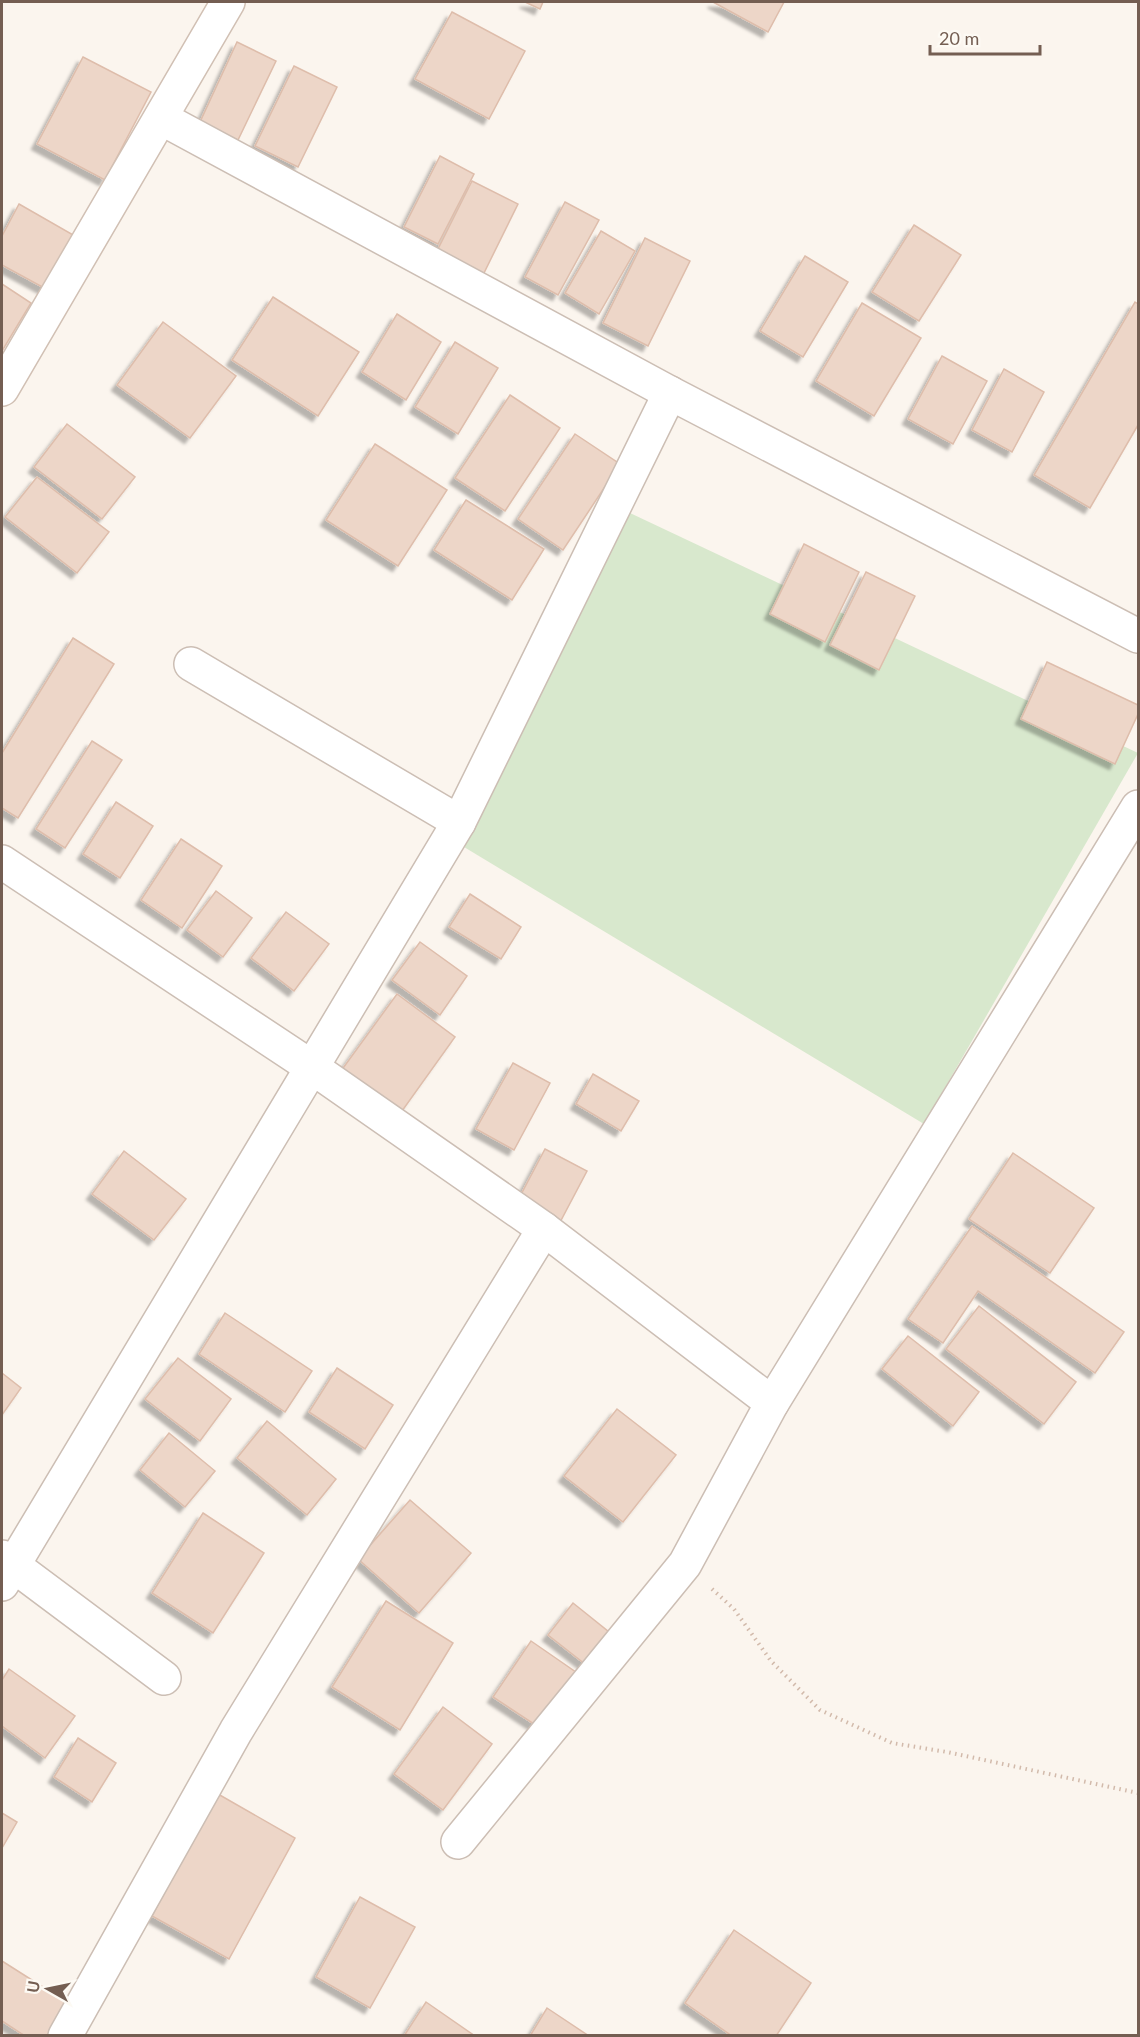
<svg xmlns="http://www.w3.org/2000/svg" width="1140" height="2037" font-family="Lato,sans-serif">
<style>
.grass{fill:#d8e8cd}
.building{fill:#edd6c8;stroke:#debdab;stroke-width:1.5;filter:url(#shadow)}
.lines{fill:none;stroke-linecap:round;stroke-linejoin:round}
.street-casing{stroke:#ccbeb4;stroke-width:36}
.secondary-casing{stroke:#d1c0b4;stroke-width:36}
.path{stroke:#d2baab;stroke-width:4;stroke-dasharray:1.5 4.5;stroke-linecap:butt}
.street{stroke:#fff;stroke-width:33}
.secondary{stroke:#fff;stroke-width:33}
</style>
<defs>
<filter id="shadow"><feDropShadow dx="-5.5" dy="5.5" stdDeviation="1.5" flood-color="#0004"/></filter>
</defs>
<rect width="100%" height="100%" fill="#fbf5ee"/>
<polygon class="grass" points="630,513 1138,753 924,1124 464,847"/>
<g class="building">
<polygon points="525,2 543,2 540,9"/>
<polygon points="713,2 784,2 768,32"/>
<polygon points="452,12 525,51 489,119 415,79"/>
<polygon points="237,42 276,61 238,140 200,122"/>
<polygon points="83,57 151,92 105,180 37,144"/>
<polygon points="294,66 337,87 298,167 255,146"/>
<polygon points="440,156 474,174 438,244 404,227"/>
<polygon points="472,181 518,204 482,277 436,253"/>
<polygon points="565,202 599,220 558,295 525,277"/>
<polygon points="19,204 75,236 46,289 2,265 2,236"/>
<polygon points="914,225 961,255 919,321 872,292"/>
<polygon points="601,231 635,251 599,314 565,293"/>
<polygon points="645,238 690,261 648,346 603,323"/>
<polygon points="805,256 848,282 803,357 760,331"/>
<polygon points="2,284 31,303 2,351"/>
<polygon points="273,297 359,352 318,416 232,360"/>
<polygon points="1135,302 1138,304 1138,425 1090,508 1034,475"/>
<polygon points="862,303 921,338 874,416 816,381"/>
<polygon points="397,314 441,342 406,400 362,372"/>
<polygon points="163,322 236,376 190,438 117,385"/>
<polygon points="455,342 498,368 458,434 415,407"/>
<polygon points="942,356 987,381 953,444 908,419"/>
<polygon points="1004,369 1044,392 1012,452 972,430"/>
<polygon points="510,395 560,428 505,511 455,478"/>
<polygon points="67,424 135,477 102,519 34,467"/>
<polygon points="575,434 620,464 563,550 518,519"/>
<polygon points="375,444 447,490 398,566 326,520"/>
<polygon points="37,477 109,532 77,573 5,517"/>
<polygon points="466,500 544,549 512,600 434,550"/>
<polygon points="804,544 859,572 825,642 770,614"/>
<polygon points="866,572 915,596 879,670 830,645"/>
<polygon points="73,638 114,664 18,818 2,808 2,753"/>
<polygon points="1047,662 1138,705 1138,714 1115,764 1021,719"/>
<polygon points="92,741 122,760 65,848 36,829"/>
<polygon points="116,802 153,826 120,878 83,854"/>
<polygon points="181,839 222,866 182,928 141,900"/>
<polygon points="216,891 252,918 223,957 187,930"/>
<polygon points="470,894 521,927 501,959 449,927"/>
<polygon points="286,912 329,944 294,991 251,958"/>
<polygon points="420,942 467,976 440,1015 392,980"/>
<polygon points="397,994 455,1037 397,1118 338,1075"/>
<polygon points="513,1063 550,1083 514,1150 476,1129"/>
<polygon points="593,1074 639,1101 621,1131 576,1104"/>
<polygon points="545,1149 587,1171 558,1226 516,1204"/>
<polygon points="124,1151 186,1199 154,1240 92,1194"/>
<polygon points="1013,1153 1094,1208 1050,1273 969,1219"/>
<polygon points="972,1226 1124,1332 1095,1373 978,1291 943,1343 908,1319"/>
<polygon points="979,1306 1076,1382 1044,1424 946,1349"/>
<polygon points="225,1313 312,1371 285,1412 199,1354"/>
<polygon points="908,1336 979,1392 953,1426 882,1369"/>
<polygon points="178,1358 231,1399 200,1441 145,1399"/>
<polygon points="337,1368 393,1405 365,1449 309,1412"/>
<polygon points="2,1373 21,1388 2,1415"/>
<polygon points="617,1409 676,1455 623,1522 564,1476"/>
<polygon points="267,1421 336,1479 307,1515 237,1458"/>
<polygon points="169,1433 215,1471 185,1507 140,1470"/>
<polygon points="410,1500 471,1553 419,1613 358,1559"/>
<polygon points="203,1513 264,1553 213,1633 152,1593"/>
<polygon points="386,1601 453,1643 400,1730 332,1687"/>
<polygon points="573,1603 614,1636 590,1668 548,1635"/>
<polygon points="531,1641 583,1677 546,1732 493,1697"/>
<polygon points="9,1669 75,1716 45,1758 2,1726 2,1680"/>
<polygon points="443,1707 492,1744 443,1810 394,1774"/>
<polygon points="78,1738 116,1763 92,1802 54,1777"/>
<polygon points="218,1794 295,1838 229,1959 152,1916"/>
<polygon points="2,1813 17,1822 2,1848"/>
<polygon points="360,1897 415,1927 370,2008 316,1977"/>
<polygon points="734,1930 811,1983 776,2036 732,2036 685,2003"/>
<polygon points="2,1961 73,2006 55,2036 25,2036 2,2021"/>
<polygon points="426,2002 475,2036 404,2036"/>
<polygon points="547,2008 589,2036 530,2036"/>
</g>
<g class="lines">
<defs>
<g id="street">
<polyline points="161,118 670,393 1138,636"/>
<polyline points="191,664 459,822"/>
<polyline points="2,862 313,1068 544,1229 772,1403"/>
<polyline points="2,1557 164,1678"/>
<polyline points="2,1584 459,822 670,393"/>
<polyline points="458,1842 685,1564 772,1403 1138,807"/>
<polyline points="65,2036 236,1731 544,1229"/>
</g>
<polyline id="secondary" points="2,389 228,2"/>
</defs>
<use href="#street" class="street-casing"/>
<use href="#secondary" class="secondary-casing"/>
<polyline class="path" points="712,1589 734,1609 771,1661 820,1710 892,1743 947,1752 1138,1793"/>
<use href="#street" class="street"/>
<use href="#secondary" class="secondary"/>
</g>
<rect width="1140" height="2037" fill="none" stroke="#745e52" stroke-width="6"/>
<g transform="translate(48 1989) rotate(279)" stroke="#fdfaf4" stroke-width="4.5" paint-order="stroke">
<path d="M0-4.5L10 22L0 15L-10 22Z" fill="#745e52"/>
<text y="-9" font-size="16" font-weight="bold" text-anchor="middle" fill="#745e52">U</text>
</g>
<path d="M930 45v9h110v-9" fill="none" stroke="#745e52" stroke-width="3"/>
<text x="939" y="45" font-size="18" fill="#745e52" stroke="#fdfaf4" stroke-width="4.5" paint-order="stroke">20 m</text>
</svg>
